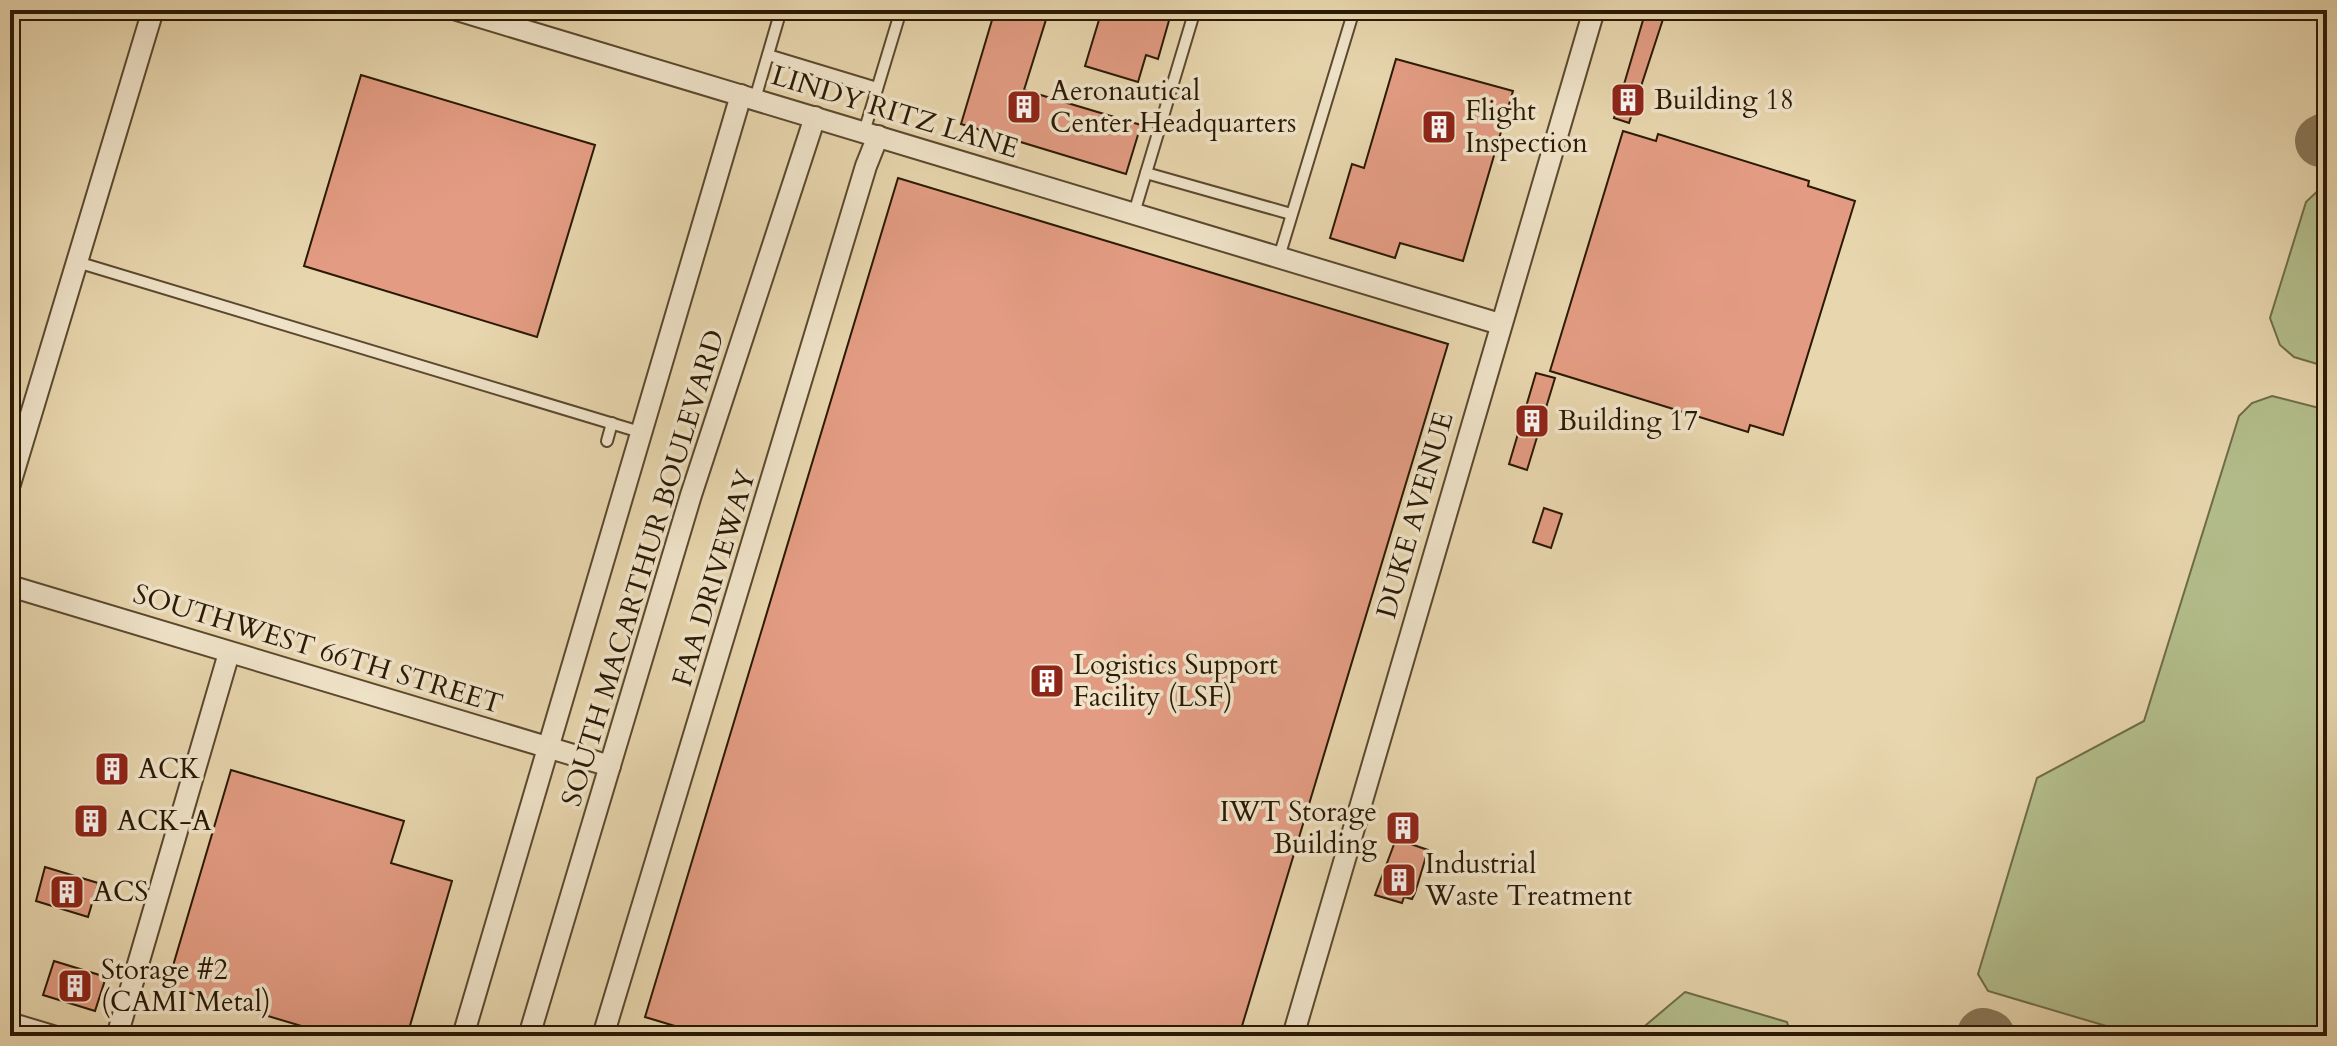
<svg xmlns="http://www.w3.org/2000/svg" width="2337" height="1046" font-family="Cardo,serif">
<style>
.green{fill:#b3be8c;stroke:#6e6c48;stroke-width:2}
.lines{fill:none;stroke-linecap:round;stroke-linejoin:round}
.taxiway{stroke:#897859;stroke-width:52}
.building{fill:#e39c83;stroke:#2a1904;stroke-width:2}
.lane-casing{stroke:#5a482e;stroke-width:14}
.street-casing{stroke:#5a482e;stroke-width:24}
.lane{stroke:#f0e4ca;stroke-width:10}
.street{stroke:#f0e4ca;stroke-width:20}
.labels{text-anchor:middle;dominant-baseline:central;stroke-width:7;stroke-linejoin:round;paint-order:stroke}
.poi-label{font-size:28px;fill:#2a1904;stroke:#f0e4ca;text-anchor:start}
.street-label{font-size:28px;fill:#2a1904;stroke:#f0e4ca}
</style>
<rect width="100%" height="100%" fill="#e8d6ae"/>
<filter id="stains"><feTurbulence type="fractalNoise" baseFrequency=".0025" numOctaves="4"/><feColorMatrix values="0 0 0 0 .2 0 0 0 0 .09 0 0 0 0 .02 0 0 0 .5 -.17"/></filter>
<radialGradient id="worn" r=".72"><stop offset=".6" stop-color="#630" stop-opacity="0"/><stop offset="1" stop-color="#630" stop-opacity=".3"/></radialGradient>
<g class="green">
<polygon points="2327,182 2327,367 2294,357 2280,345 2270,318 2306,202"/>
<polygon points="2272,396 2327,410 2327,1036 2140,1036 1988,991 1978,974 2037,778 2144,721 2239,416 2252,403"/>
<polygon points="1685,992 1787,1022 1791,1036 1633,1036"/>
</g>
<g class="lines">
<g class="taxiway">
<polyline points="2321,141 2327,138"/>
<polyline points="1983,1034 1989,1036"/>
</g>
</g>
<g class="building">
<polygon points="995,10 1049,10 1024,90 1141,125 1126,174 961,124"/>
<polygon points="1102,10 1172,10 1158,59 1146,55 1138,82 1085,66"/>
<polygon points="1646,10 1666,10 1629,123 1614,118"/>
<polygon points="1396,59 1513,91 1463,261 1400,243 1395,258 1330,238 1352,164 1364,168"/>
<polygon points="361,75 595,145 537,337 304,266"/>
<polygon points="1623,131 1656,141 1658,134 1809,181 1808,186 1855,201 1783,435 1750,425 1748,432 1550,371"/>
<polygon points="898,178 1448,344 1239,1036 708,1036 645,1017"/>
<polygon points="1536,373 1555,378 1527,470 1509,464"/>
<polygon points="1544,508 1562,514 1551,548 1533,542"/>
<polygon points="231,770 404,821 391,863 452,881 407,1036 335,1036 167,986"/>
<polygon points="1396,839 1428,850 1415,893 1412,899 1404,897 1402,903 1375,895"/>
<polygon points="45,867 98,883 88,917 36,901"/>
<polygon points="54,961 106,977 95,1011 43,995"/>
</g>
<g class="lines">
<defs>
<g id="lane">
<polyline points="768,55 877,88"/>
<polyline points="755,99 781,10"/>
<polyline points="864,132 901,10"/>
<polyline points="1146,173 1291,214"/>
<polyline points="1134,213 1195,10"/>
<polyline points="1279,257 1354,10"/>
<polyline points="77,262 640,432"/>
<polyline points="607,441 612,423"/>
<polyline points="10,1018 70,1036"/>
</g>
<g id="street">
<polyline points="457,10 1500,324"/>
<polyline points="10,484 153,10"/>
<polyline points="10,586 610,766"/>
<polyline points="117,1036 229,653"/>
<polyline points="463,1036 741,95"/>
<polyline points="529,1036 691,495 815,117"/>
<polyline points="603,1036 866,166 878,136"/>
<polyline points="1293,1036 1594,10"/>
</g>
</defs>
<use href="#lane" class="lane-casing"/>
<use href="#street" class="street-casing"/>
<use href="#lane" class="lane"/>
<use href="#street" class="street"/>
</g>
<defs>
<symbol id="building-square" viewBox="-11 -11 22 22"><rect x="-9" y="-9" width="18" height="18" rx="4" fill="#8f2418" stroke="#f0e4ca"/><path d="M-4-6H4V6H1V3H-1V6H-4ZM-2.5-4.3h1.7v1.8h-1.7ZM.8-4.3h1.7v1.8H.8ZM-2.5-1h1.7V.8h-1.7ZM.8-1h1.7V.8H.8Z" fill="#fff"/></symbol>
</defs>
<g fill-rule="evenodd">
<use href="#building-square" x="1608" y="80" width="40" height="40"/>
<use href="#building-square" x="1004" y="87" width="40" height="40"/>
<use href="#building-square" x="1419" y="107" width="40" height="40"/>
<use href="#building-square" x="1512" y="401" width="40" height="40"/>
<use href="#building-square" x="1027" y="661" width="40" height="40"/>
<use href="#building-square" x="92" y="749" width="40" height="40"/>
<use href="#building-square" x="71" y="801" width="40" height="40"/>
<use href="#building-square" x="1383" y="808" width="40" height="40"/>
<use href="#building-square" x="1379" y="860" width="40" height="40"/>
<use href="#building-square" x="47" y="872" width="40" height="40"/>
<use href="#building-square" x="55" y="966" width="40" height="40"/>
</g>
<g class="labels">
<g class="poi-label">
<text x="1050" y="91">Aeronautical<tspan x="1050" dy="32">Center Headquarters</tspan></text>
<text x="1654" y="100">Building 18</text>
<text x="1465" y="111">Flight<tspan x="1465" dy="32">Inspection</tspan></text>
<text x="1558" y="421">Building 17</text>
<text x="1073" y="665">Logistics Support<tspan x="1073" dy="32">Facility (LSF)</tspan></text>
<text x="138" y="769">ACK</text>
<text x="1377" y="812" text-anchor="end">IWT Storage<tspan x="1377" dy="32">Building</tspan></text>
<text x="117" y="821">ACK-A</text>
<text x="1425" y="864">Industrial<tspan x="1425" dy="32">Waste Treatment</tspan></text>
<text x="93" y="892">ACS</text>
<text x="101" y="970">Storage #2<tspan x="101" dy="32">(CAMI Metal)</tspan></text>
</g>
<g class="street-label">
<text transform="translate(895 112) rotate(17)">LINDY RITZ LANE</text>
<text transform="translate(1415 515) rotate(-74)">DUKE AVENUE</text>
<text transform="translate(643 568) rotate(-73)">SOUTH MACARTHUR BOULEVARD</text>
<text transform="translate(714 578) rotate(-73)">FAA DRIVEWAY</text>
<text transform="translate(318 649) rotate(17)">SOUTHWEST 66TH STREET</text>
</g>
</g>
<rect width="2337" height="1046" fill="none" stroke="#e8d6ae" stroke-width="40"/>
<rect x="12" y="12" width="2313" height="1022" fill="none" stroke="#2a1904" stroke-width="4"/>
<rect x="20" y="20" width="2297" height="1006" fill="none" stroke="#2a1904" stroke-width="2"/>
<rect width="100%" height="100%" filter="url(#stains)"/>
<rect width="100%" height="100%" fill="url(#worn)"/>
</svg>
